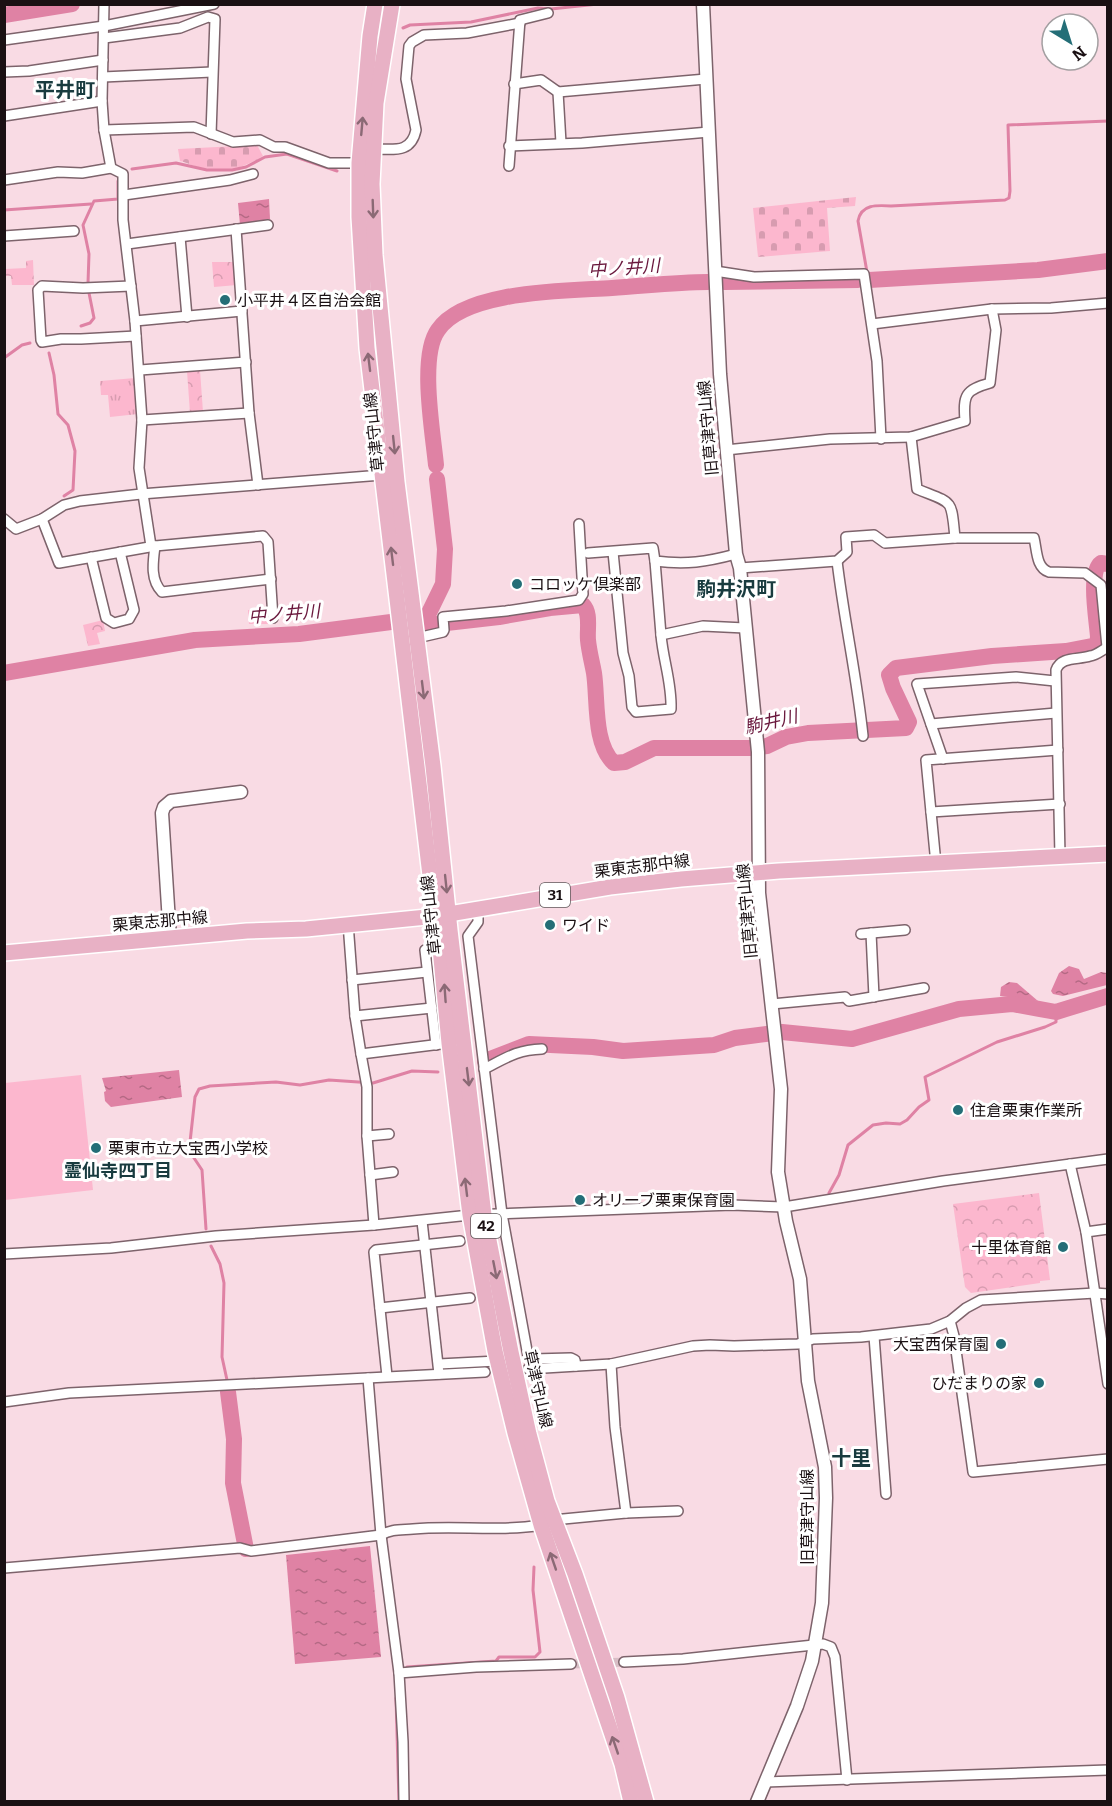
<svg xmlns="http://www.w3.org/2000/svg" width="1112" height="1806" font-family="Bitter,'Noto Sans JP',serif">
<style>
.grass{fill:url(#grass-tufts)}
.cemetery{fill:url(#cemetery-stones)}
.park{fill:url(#park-crowns)}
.pitch{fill:#fcb7ce}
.water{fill:url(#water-ripples)}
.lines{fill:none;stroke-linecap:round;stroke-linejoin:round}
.stream{stroke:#df82a4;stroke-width:3}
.river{stroke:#df82a4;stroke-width:16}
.minor-tunnel{stroke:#d8bdc5;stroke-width:9;stroke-dasharray:9 4.5;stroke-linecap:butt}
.minor-casing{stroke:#7d636b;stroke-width:12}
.tertiary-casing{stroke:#7d636b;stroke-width:15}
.primary-casing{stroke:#fff;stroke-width:18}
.minor{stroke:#fff;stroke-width:9}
.tertiary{stroke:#fff;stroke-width:12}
.primary{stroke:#e8b1c5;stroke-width:15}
.oneway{stroke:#8b6975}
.poi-dot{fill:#246e77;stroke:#fff;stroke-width:2}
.labels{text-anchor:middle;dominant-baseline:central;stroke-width:6;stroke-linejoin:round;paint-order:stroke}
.shield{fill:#fff;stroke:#5f585a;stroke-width:1.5}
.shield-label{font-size:15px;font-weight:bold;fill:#1a1013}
.poi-label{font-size:16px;fill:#1a1013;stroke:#fff;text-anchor:start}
.street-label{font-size:16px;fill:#1a1013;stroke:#fff}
.water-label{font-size:18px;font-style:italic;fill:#6a183d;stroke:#fff}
.neighbourhood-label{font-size:18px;font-weight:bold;fill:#193b3f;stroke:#fff}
.quarter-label{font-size:20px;font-weight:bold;fill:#193b3f;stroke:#fff}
</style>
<defs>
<pattern id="grass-tufts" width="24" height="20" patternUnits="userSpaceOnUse" patternTransform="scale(1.5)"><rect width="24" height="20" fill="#fcb7ce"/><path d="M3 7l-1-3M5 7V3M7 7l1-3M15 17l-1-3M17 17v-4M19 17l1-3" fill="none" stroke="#d79cb0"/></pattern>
<pattern id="cemetery-stones" width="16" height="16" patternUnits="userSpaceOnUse" patternTransform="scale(1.5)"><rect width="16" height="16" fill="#fcb7ce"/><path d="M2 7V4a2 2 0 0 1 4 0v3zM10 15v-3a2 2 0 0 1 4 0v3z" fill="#d79cb0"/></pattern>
<pattern id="park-crowns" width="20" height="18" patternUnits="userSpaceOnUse" patternTransform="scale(1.5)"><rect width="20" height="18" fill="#fcb7ce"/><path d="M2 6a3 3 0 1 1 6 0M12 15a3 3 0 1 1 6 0" fill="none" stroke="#d79cb0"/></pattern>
<pattern id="water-ripples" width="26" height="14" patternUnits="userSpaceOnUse" patternTransform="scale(1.5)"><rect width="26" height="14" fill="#df82a4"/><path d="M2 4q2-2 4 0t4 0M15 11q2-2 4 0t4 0" fill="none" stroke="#b46984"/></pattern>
</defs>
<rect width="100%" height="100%" fill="#f9dbe4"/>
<polygon class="grass" points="135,378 138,414 110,417 108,395 101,395 100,381"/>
<g class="cemetery">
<path d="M257,145L263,156C243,168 226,173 203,168C195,167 188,163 180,161L178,149Z"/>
<polygon points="856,197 855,206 827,208 830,251 758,257 753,208"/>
</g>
<g class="park">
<polygon points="33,260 34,285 12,285 11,276 5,276 5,269 26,268 26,261"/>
<polygon points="212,262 235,262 237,285 214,287"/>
<polygon points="200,370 203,412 190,413 187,371"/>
<polygon points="267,609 268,624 249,624 248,610"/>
<polygon points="103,620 105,631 97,633 100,644 88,646 83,625"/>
<polygon points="1039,1193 1050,1280 1040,1281 1040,1283 971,1293 965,1287 953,1204"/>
</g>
<polygon class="pitch" points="81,1075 93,1190 5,1200 5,1083"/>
<g class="water">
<polygon points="269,199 270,219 240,225 238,203"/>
<polygon points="1069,966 1079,969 1084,979 1101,972 1107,973 1107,985 1063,996 1053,994 1051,991 1059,973"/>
<polygon points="1009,982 1017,983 1038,1001 1000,996 1001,987"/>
<polygon points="179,1070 182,1097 111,1107 105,1101 104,1092 106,1091 102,1078"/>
<polygon points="370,1546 381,1657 295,1664 286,1555"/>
</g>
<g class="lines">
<g class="stream">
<polyline points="403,28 410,25 471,22 538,8 551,9 598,4"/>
<polyline points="132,169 176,163 207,170 232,170 246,167 265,157 287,154 337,171"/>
<polyline points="4,210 91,204"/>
<path d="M867,272L858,221C861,204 877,205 891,206L1005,200L1009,198L1010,191L1008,125L1108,121"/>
<polyline points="88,283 89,254 83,225 94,201 118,199 118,181"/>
<polyline points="81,326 90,323 94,318 89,293"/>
<polyline points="49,353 54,375 58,414 68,425 75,451 73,490 64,496"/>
<polyline points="4,358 22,345 30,343"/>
<polyline points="829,1193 839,1175 848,1145 873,1125 886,1123 900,1124 907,1120 919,1107 929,1100 925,1077 997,1042 1045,1027 1056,1022 1056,1012"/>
<polyline points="206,1229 202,1170 192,1155 190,1142 195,1097 199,1089 210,1086 276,1082 300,1085 329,1080 373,1083 412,1071 438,1072"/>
<polyline points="211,1246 220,1264 224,1283 222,1357 227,1380"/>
<polyline points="407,1667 496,1661 499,1657 535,1657 540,1652 533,1590 534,1567"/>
<polyline points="396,1698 399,1802"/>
</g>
<g class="river">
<polyline points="4,15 72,4"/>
<polyline points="869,280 1038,270 1108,261"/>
<polyline points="724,282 858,280"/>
<path d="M436,465C433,433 419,356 438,330C465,290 567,291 612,288C644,286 676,282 708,282"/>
<path d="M427,617L429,625L499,617L550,608L583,605C591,613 587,629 588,640C589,651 592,662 594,673C598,699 593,744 614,763L625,762L654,748H751L767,746L786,737L808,733L906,728L909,722L893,688L889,675L896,668L992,656L1066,651L1097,645L1098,637C1097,621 1088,572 1101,563L1108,564"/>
<polyline points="427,617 443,584 445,549 437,479"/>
<polyline points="4,673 195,640 299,634 414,619"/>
<polyline points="485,1061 529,1044 593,1047 623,1051 714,1045 735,1038 782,1032 852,1039 959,1009 1012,1004 1056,1012 1108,996"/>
<polyline points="228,1392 234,1439 233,1483 246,1549"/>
</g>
<polyline class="minor-tunnel" points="571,1664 624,1662"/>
<defs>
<g id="minor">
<polyline points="104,4 102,101 104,130 111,168 123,174 123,220 135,321 142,420 139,468 151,546"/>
<polyline points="104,38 180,28 208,17 215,19 211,134"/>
<polyline points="4,40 104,26 214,4"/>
<polyline points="4,72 29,71 103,60"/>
<polyline points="103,77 212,72"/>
<polyline points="514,84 541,80 558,92 706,79"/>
<polyline points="558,92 561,143"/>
<polyline points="4,116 102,101"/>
<polyline points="104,130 194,127 233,142 260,140 274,147 285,147 329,163 359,163"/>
<polyline points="509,146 582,143 709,132"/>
<path d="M374,149C393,149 411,154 416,130L406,79L409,46L412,42L424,35L467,33L520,23"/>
<polyline points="509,166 520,20 548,13"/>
<polyline points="4,180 58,172 82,173 111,168"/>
<polyline points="124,195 230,180 253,174"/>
<polyline points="236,229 249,413 258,485"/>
<polyline points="4,236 74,231"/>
<polyline points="180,237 187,317"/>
<polyline points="127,244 268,225"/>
<polyline points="715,271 754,277 864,274 877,361 881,439"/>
<polyline points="131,286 83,288 42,286 38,290 41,340 42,342 61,339 81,339 136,336"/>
<polyline points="135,321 242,311"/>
<polyline points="872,324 992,309 1051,308 1108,303"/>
<polyline points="140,370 246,362"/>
<polyline points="142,420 249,413"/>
<path d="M911,437L917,489C954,504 951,498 955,538"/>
<path d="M726,450L830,439L911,437L965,421C963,395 965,390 990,383L996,330L992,309"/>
<polyline points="4,519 16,529 42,519 64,505 80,501 141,494 382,475"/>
<polyline points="42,519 59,563 155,546 263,536 268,542 273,618"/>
<path d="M155,546C153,562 150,580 162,592L271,579"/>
<path d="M613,552L623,653L629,676L632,707L636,712L671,709C672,683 663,660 661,635L703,626L745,628"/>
<path d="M588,553L653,548L655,561C686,565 706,562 736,554"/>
<polyline points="91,557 106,618 114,623 129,619 134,610 120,552"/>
<polyline points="655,561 661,635"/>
<path d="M837,561C844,620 857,677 863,736"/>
<path d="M740,568L837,561L847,552L846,537L874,535L885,543L955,538H1034C1037,550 1036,568 1049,572L1085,573L1101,585L1107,647"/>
<polyline points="417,638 443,632 444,630 443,617 506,611 579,600 583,594 579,524"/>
<polyline points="931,724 1056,713"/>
<polyline points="943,759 917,684 1016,677 1055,681"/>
<polyline points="931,812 1060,804"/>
<path d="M1060,856L1056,670C1061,656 1078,660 1090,656C1097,655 1102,650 1108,647"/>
<polyline points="936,864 926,760 1058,750"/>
<polyline points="478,910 478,922 468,936 502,1214 528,1356 529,1359 533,1359 571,1358 575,1360 576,1366"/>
<polyline points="348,923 355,1016 361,1054 449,1043"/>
<polyline points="871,933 874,997"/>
<polyline points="861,934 905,930"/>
<polyline points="352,980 427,972"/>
<polyline points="772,1004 845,997 849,1001 924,988"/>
<polyline points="355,1016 432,1008"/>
<polyline points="436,1045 425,950 441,948"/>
<polyline points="361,1054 367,1087 367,1136 374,1225"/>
<path d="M484,1069C506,1058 516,1050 542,1049"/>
<polyline points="367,1136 389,1134"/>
<polyline points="1070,1164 1086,1232 1108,1384"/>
<polyline points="370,1175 393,1172"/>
<polyline points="422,1221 439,1374"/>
<polyline points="1086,1232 1108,1229"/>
<polyline points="4,1254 111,1248 216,1236 374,1225 470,1215 732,1205 784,1207 943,1181 1108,1159"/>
<polyline points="380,1308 470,1298"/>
<polyline points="950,1321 954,1336 973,1472 1108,1459"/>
<polyline points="874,1336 886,1494"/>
<polyline points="439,1364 497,1361"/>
<polyline points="611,1364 615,1427 626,1513"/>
<polyline points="528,1369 611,1364 693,1346 710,1345 734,1346 798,1344 813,1339 861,1337 931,1329 950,1321 966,1308 981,1300 1095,1293 1108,1294"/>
<polyline points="387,1376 374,1252 376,1250 460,1241"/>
<polyline points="368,1378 381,1535 399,1673 403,1742 404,1802"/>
<polyline points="4,1402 69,1393 485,1372"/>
<polyline points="553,1520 626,1513 678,1511"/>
<path d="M4,1568L240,1548L251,1551L381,1535C391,1529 401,1530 413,1529C455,1525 499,1532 541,1525"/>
<polyline points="624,1662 683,1659 823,1644 831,1647 835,1657 847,1780"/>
<polyline points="399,1673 476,1667 571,1664"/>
<polyline points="765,1782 1108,1770"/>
</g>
<g id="tertiary">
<polyline points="703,4 720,374 736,554 740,568 758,752 759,893 781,1089 778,1172 786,1221 800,1279 808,1381 825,1467 826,1498 822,1603 812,1661 797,1706 757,1802"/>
<polyline points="170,938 162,813 164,807 171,801 241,792"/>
</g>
<g id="primary">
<polyline points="375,4 370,36 359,163 359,217 367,348 432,892 437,916 449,1043 470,1215 495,1351 515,1433 541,1525 622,1764 631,1802"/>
<polyline points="392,4 376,103 372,184 375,255 397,482 433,766 450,930 484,1215 511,1352 529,1434 547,1501 575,1574 617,1698 646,1802"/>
<polyline points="4,953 247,931 306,929 437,916 610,887 681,879 779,871 1108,854"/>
</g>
</defs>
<use href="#minor" class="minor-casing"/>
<use href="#tertiary" class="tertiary-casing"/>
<use href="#primary" class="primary-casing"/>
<use href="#minor" class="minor"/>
<use href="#tertiary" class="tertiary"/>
<use href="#primary" class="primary"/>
</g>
<defs><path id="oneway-shaft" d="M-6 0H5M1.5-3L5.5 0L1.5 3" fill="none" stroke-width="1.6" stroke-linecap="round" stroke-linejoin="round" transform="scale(1.5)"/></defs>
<g class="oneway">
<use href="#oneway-shaft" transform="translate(362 126) rotate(-85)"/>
<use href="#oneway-shaft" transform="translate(373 209) rotate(88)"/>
<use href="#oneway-shaft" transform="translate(369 362) rotate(-97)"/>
<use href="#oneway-shaft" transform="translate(394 445) rotate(84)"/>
<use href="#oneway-shaft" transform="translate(392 556) rotate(-97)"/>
<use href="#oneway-shaft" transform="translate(423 690) rotate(83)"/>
<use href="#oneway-shaft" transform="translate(446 884) rotate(84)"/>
<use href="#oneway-shaft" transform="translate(445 993) rotate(-94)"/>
<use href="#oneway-shaft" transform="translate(468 1077) rotate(83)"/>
<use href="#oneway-shaft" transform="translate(466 1187) rotate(-97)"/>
<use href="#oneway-shaft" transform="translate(495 1270) rotate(79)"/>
<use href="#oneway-shaft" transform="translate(553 1561) rotate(-109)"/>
<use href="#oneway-shaft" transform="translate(615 1745) rotate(-109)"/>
</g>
<g class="poi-dot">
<circle cx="225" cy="300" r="6"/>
<circle cx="517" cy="584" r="6"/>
<circle cx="550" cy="925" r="6"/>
<circle cx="958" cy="1110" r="6"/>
<circle cx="96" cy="1148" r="6"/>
<circle cx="580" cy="1200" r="6"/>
<circle cx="1063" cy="1247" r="6"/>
<circle cx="1001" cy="1344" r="6"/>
<circle cx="1039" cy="1383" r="6"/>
</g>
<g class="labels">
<g class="shield">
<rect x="540" y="883" width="30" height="24" rx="4.5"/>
<rect x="471" y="1214" width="30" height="24" rx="4.5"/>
</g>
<g class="shield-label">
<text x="555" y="895">31</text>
<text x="486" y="1226">42</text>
</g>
<g class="poi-label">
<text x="237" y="300">小平井４区自治会館</text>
<text x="529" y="584">コロッケ倶楽部</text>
<text x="562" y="925">ワイド</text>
<text x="970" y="1110">住倉栗東作業所</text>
<text x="108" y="1148">栗東市立大宝西小学校</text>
<text x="592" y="1200">オリーブ栗東保育園</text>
<text x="1051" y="1247" text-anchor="end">十里体育館</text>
<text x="989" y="1344" text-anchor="end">大宝西保育園</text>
<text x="1027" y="1383" text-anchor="end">ひだまりの家</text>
</g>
<g class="street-label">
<text transform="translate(708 428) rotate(-95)">旧草津守山線</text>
<text transform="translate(374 432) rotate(-96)">草津守山線</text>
<text transform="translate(642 866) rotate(-7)">栗東志那中線</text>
<text transform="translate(747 911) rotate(-95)">旧草津守山線</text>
<text transform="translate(431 915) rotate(-96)">草津守山線</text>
<text transform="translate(160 921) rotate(-5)">栗東志那中線</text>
<text transform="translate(538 1389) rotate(77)">草津守山線</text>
<text transform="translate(807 1517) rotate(-90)">旧草津守山線</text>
</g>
<g class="water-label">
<text transform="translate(624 268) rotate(-4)">中ノ井川</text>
<text transform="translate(284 614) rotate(-5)">中ノ井川</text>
<text transform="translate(771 722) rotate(-13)">駒井川</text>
</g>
<g class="neighbourhood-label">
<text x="118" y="1171">霊仙寺四丁目</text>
</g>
<g class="quarter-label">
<text x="65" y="90">平井町</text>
<text x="736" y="589">駒井沢町</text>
<text x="851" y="1458">十里</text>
</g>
</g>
<rect width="1112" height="1806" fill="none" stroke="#1a1013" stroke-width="12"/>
<g transform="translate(1070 42) rotate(142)"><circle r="28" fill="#ffffff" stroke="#a39fa1" stroke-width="1.5"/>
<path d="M0-4.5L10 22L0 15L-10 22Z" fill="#246e77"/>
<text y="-9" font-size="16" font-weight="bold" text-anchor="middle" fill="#1a1013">N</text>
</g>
</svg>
